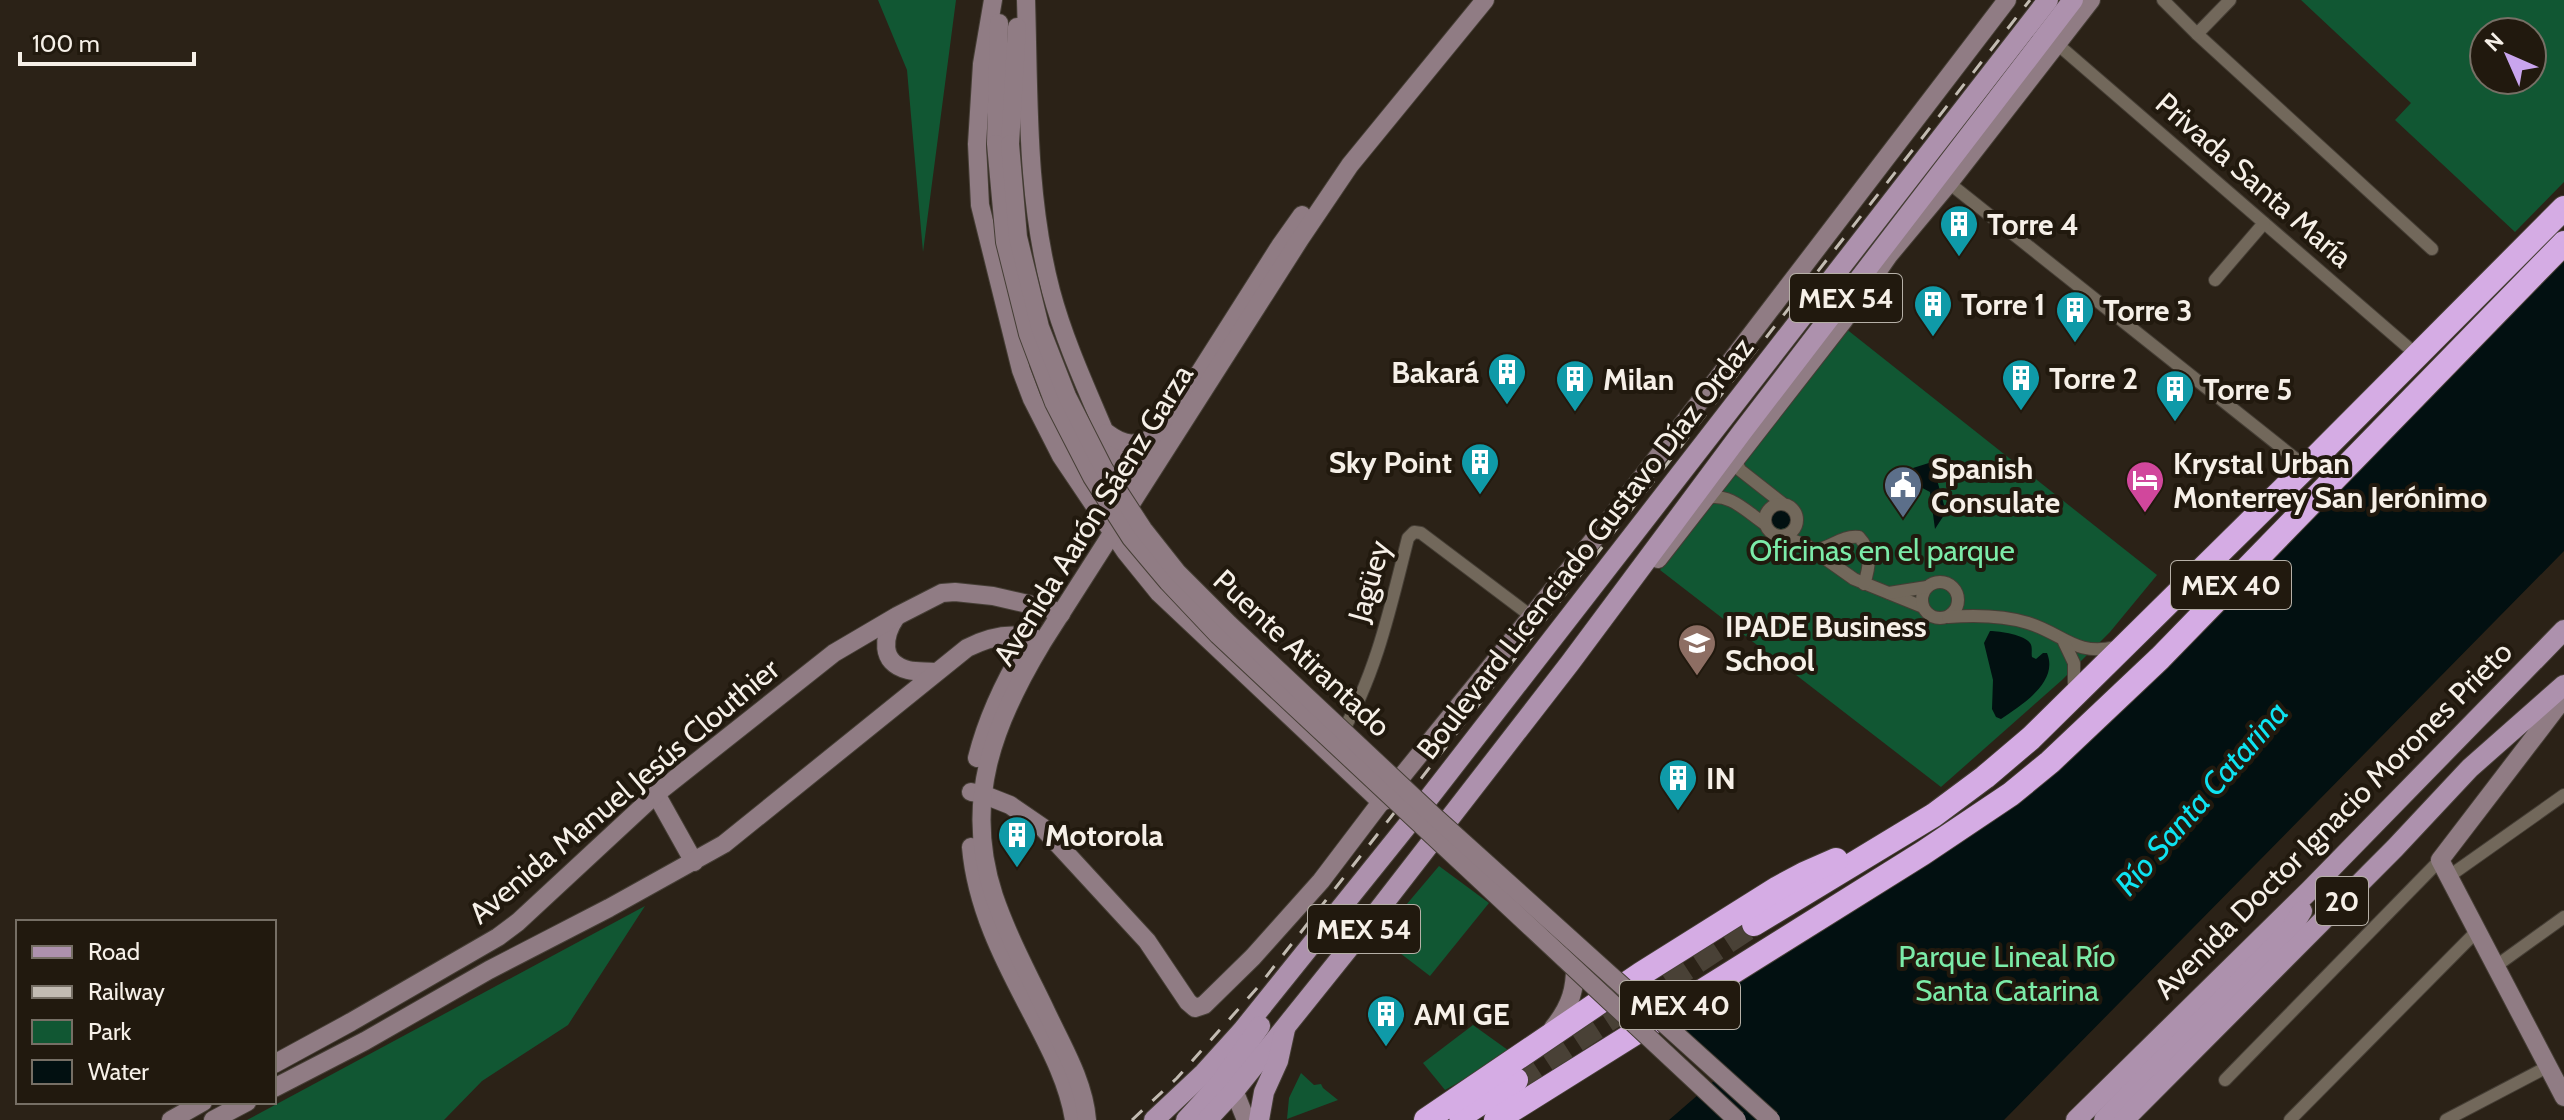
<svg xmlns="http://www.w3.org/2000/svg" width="2564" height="1120" font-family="Cabin,sans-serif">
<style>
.green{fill:#115733;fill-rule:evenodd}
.water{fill:#021011}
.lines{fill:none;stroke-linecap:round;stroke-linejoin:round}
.highway-tunnel{stroke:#494136;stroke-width:24;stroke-dasharray:24 12;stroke-linecap:butt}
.street-casing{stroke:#453e35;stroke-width:14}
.secondary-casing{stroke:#453e35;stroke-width:20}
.primary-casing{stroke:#453e35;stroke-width:22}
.highway-casing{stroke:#453e35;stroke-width:26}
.street{stroke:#72685b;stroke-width:12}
.secondary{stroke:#907c84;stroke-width:18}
.primary{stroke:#ad91ad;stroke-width:20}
.highway{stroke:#d5ace4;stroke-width:24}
.rail{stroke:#c2bbb2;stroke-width:3;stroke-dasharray:14 14;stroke-linecap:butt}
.secondary-bridge-casing{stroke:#453e35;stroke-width:20;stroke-linecap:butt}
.secondary-bridge{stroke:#907c84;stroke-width:18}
.labels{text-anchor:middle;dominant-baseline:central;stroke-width:8;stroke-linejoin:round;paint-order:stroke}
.shield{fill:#21190e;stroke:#b6b0a7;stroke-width:2}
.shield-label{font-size:28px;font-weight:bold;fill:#f6f0e8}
.street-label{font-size:30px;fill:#f6f0e8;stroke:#21190e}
.poi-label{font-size:30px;font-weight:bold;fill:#f6f0e8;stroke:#21190e;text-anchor:start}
.park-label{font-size:30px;fill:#7beca9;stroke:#21190e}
.water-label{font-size:32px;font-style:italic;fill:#0ee3f1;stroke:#21190e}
</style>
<rect width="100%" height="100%" fill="#2b2217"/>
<g class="green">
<polygon points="878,0 956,0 923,252 907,70"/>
<path d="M2301,0H2564V182L2515,232L2395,120L2411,103ZM2484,32H2532V80H2484Z"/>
<polygon points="1845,328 2157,575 2110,632 2062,680 1941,787 1660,570"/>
<polygon points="1439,866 1489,903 1430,976 1379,937"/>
<polygon points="645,906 568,1025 482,1081 444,1120 247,1120"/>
<polygon points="1473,1025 1512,1053 1445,1090 1423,1063"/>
<polygon points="1301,1073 1314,1085 1321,1084 1323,1088 1338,1100 1287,1119 1289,1098"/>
</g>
<g class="water">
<polygon points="2564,259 2564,551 2004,1120 1669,1120 1714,1081 1662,1032 1975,830"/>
<polygon points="1932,462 1946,512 1935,529 1930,492 1909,481 1913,468"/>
<circle cx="1781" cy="519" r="10"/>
<path d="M1990,631C2000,631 2025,635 2030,643C2033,647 2031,653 2032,657L2036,659L2043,653H2047C2059,682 2022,705 2001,719L1996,717L1992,709L1993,680L1984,643Z"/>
</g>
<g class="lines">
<polyline class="highway-tunnel" points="1516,1080 1754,924"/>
<defs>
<g id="street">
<polyline points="2163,0 2197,34 2432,249"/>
<polyline points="2197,34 2230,0"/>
<polyline points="2056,43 2418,356"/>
<polyline points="1949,183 2306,467"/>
<polyline points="2215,280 2264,223"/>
<polyline points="1736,461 1740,470 1782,503"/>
<path d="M1707,498C1729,492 1747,512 1765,524"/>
<circle cx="1781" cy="520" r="16"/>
<polyline points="1783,537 1806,545 1854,579 1923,607"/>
<path d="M1814,550C1831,549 1840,535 1859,537C1872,551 1870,566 1864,584"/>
<circle cx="1940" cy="600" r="18"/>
<polyline points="1889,593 1927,587"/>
<path d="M1948,617C1975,615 2002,615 2028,623C2062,633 2076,657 2115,647"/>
<polyline points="2064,642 2074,663 2074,692"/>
<path d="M1340,736C1376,676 1391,605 1408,538L1414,532L1421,533L1531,616"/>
<polyline points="2448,877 2564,795"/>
<polyline points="2496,966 2564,917"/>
<polyline points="2225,1080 2440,860"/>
<polyline points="2290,1120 2477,931"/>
<polyline points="2446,1120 2549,1066"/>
</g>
<g id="secondary">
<polyline points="993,0 982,64 977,144 980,205 1021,370 1032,399 1061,456 1125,551 1159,593 1381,802 1389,799"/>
<path d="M1026,0C1029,98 1026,196 1051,291C1070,362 1106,427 1130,496"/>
<polyline points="996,144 999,23"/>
<polyline points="1010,144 1017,27"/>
<path d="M1107,433C1128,449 1137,444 1161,435"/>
<polyline points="1125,490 1280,246 1302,215"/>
<polyline points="1658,559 1844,320 1889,255 1949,183 2091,0"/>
<path d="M896,617C883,636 879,663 908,670C917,672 926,671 935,672"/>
<polyline points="2564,698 2440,860 2564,1097"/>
<path d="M977,758C988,714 1008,674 1032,636"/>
<polyline points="971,792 982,794 1010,805 1042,827 1147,941 1188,1002 1195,1008 1204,1005 1253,957 1321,881 1381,802 1607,523 2007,0"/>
<polyline points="656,794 694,862"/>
<path d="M971,847C976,906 1003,959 1030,1010C1048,1045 1068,1081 1074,1120"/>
<path d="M1553,1028C1571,1006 1576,988 1575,960"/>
<polyline points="274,1064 351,1022 498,937 518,922 656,794 834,653 897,616 942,593 955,592 993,596 1050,609 1061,614"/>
<polyline points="1229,1078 1246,1120"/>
<path d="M274,1088L365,1041L489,970L609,908L724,844L967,648C991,636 1016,630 1040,642"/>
<polyline points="171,1120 203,1102"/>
<polyline points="213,1120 247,1102"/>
<path d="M1087,1120C1084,1080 1060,1042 1044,1007C1026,970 1007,934 994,896C963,802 993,724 1042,643L1300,239L1350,165L1485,0"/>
</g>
<g id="primary">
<polyline points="1154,1120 1204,1073 1242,1031 1418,812 2048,0"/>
<polyline points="1186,1120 1221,1082 1260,1026"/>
<polyline points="1207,1120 1234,1091 1360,934 1570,663 1742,432 2073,0"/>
<polyline points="1259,1120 1264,1092 1278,1061 1285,1029"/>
<polyline points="2076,1120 2310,890 2564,630"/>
<polyline points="2104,1120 2291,929 2302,911"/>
<polyline points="2124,1120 2395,848 2470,768 2564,685"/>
</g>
<g id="highway">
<polyline points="1754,924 1934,815 1985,777 2031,738 2306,467 2564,208"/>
<polyline points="1461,1116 1516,1080"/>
<polyline points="1426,1120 1641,974 1778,888 1804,874 1836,860"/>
<polyline points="1496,1120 1923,853 2011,794 2050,762 2160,658 2564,243"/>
</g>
</defs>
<use href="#street" class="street-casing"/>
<use href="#secondary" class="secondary-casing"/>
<use href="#primary" class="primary-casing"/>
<use href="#highway" class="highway-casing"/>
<use href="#street" class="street"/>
<use href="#secondary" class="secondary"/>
<use href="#primary" class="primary"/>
<use href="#highway" class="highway"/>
<polyline class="rail" points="1132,1120 1177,1078 1258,987 2030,0"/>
<defs>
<g id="secondary-bridge">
<polyline points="996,144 1005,242 1028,334 1054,403 1092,477 1131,538 1168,582 1218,635 1737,1120"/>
<polyline points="1010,144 1018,237 1040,327 1067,396 1104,469 1143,529 1177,572 1229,624 1434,816 1771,1120"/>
</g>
</defs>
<use href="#secondary-bridge" class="secondary-bridge-casing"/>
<use href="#secondary-bridge" class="secondary-bridge"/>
</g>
<defs>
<symbol id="building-pin" viewBox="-11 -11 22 30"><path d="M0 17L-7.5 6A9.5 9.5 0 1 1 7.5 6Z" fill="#0f9aa8" stroke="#21190e"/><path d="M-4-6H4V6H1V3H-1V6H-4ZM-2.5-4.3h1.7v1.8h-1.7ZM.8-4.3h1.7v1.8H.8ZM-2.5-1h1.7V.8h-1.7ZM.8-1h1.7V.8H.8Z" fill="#fff"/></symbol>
<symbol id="hotel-pin" viewBox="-11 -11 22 30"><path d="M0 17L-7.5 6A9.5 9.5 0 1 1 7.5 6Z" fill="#d1479c" stroke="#21190e"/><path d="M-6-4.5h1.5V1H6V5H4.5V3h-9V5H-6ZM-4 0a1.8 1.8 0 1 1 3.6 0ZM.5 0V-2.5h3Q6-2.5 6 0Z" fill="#fff"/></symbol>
<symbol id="civic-pin" viewBox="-11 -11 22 30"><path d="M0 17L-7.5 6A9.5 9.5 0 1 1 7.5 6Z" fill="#5c6f8a" stroke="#21190e"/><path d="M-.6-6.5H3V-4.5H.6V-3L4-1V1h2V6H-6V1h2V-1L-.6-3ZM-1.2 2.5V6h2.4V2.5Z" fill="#fff"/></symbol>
<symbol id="university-pin" viewBox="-11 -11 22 30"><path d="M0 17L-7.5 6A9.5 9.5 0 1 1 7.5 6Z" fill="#8d6e63" stroke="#21190e"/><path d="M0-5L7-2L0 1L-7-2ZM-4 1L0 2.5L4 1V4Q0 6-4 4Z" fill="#fff"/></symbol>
</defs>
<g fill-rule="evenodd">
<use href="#building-pin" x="1937" y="202" width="44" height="60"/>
<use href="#building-pin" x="1911" y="282" width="44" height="60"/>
<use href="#building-pin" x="2053" y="288" width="44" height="60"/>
<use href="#building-pin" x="1485" y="350" width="44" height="60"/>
<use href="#building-pin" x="1999" y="356" width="44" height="60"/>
<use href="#building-pin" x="1553" y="357" width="44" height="60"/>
<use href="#building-pin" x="2153" y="367" width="44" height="60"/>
<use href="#building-pin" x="1458" y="440" width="44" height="60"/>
<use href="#hotel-pin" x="2123" y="458" width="44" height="60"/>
<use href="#civic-pin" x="1881" y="463" width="44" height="60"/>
<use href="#university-pin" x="1675" y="621" width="44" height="60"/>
<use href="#building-pin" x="1656" y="756" width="44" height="60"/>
<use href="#building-pin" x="995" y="813" width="44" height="60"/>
<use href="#building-pin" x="1364" y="992" width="44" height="60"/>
</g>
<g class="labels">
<g class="shield">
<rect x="1790" y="274" width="112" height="48" rx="6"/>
<rect x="2171" y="561" width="120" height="48" rx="6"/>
<rect x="2316" y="877" width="52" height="48" rx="6"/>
<rect x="1308" y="905" width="112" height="48" rx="6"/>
<rect x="1620" y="981" width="120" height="48" rx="6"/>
</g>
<g class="shield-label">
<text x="1846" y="298">MEX 54</text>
<text x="2231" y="585">MEX 40</text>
<text x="2342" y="901">20</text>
<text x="1364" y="929">MEX 54</text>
<text x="1680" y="1005">MEX 40</text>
</g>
<g class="street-label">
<text transform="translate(2254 180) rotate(41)">Privada Santa María</text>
<text transform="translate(1093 515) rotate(-58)">Avenida Aarón Sáenz Garza</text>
<text transform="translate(1585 548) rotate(-52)">Boulevard Licenciado Gustavo Díaz Ordaz</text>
<text transform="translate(1369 581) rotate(-74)">Jagüey</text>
<text transform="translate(1302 653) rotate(43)">Puente Atirantado</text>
<text transform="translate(624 791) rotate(-40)">Avenida Manuel Jesús Clouthier</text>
<text transform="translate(2333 820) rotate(-45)">Avenida Doctor Ignacio Morones Prieto</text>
</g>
<g class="poi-label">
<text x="1987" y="224">Torre 4</text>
<text x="1961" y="304">Torre 1</text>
<text x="2103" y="310">Torre 3</text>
<text x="1479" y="372" text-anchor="end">Bakará</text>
<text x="2049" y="378">Torre 2</text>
<text x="1603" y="379">Milan</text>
<text x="2203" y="389">Torre 5</text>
<text x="1452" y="462" text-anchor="end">Sky Point</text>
<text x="2173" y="463">Krystal Urban<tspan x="2173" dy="34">Monterrey San Jerónimo</tspan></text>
<text x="1931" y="468">Spanish<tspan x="1931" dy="34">Consulate</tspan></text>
<text x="1725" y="626">IPADE Business<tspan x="1725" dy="34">School</tspan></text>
<text x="1706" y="778">IN</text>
<text x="1045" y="835">Motorola</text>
<text x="1414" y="1014">AMI GE</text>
</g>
<g class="park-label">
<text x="1882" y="550">Oficinas en el parque</text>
<text x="2007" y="956">Parque Lineal Río<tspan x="2007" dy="34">Santa Catarina</tspan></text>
</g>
<g class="water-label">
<text transform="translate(2201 798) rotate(-49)">Río Santa Catarina</text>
</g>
</g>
<rect x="16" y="920" width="260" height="184" fill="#21190e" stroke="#766f65" stroke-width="2"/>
<rect x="32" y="946" width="40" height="12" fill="#ad91ad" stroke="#766f65" stroke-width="2"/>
<text x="88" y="960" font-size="24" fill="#f6f0e8">Road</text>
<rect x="32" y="986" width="40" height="12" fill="#c2bbb2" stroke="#766f65" stroke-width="2"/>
<text x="88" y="1000" font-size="24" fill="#f6f0e8">Railway</text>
<rect x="32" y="1020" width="40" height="24" fill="#115733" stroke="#766f65" stroke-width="2"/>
<text x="88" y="1040" font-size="24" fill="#f6f0e8">Park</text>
<rect x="32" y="1060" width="40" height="24" fill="#021011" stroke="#766f65" stroke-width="2"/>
<text x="88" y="1080" font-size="24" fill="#f6f0e8">Water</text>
<g transform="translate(2508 56) rotate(315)"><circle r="38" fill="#21190e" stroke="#766f65" stroke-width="2"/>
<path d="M0-6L14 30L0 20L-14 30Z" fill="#c9a5ee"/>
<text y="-12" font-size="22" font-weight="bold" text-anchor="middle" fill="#f6f0e8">N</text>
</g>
<path d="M20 52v12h174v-12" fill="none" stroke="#f6f0e8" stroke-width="4"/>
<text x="32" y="52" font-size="24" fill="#f6f0e8" stroke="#21190e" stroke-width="6" paint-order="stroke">100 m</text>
</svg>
